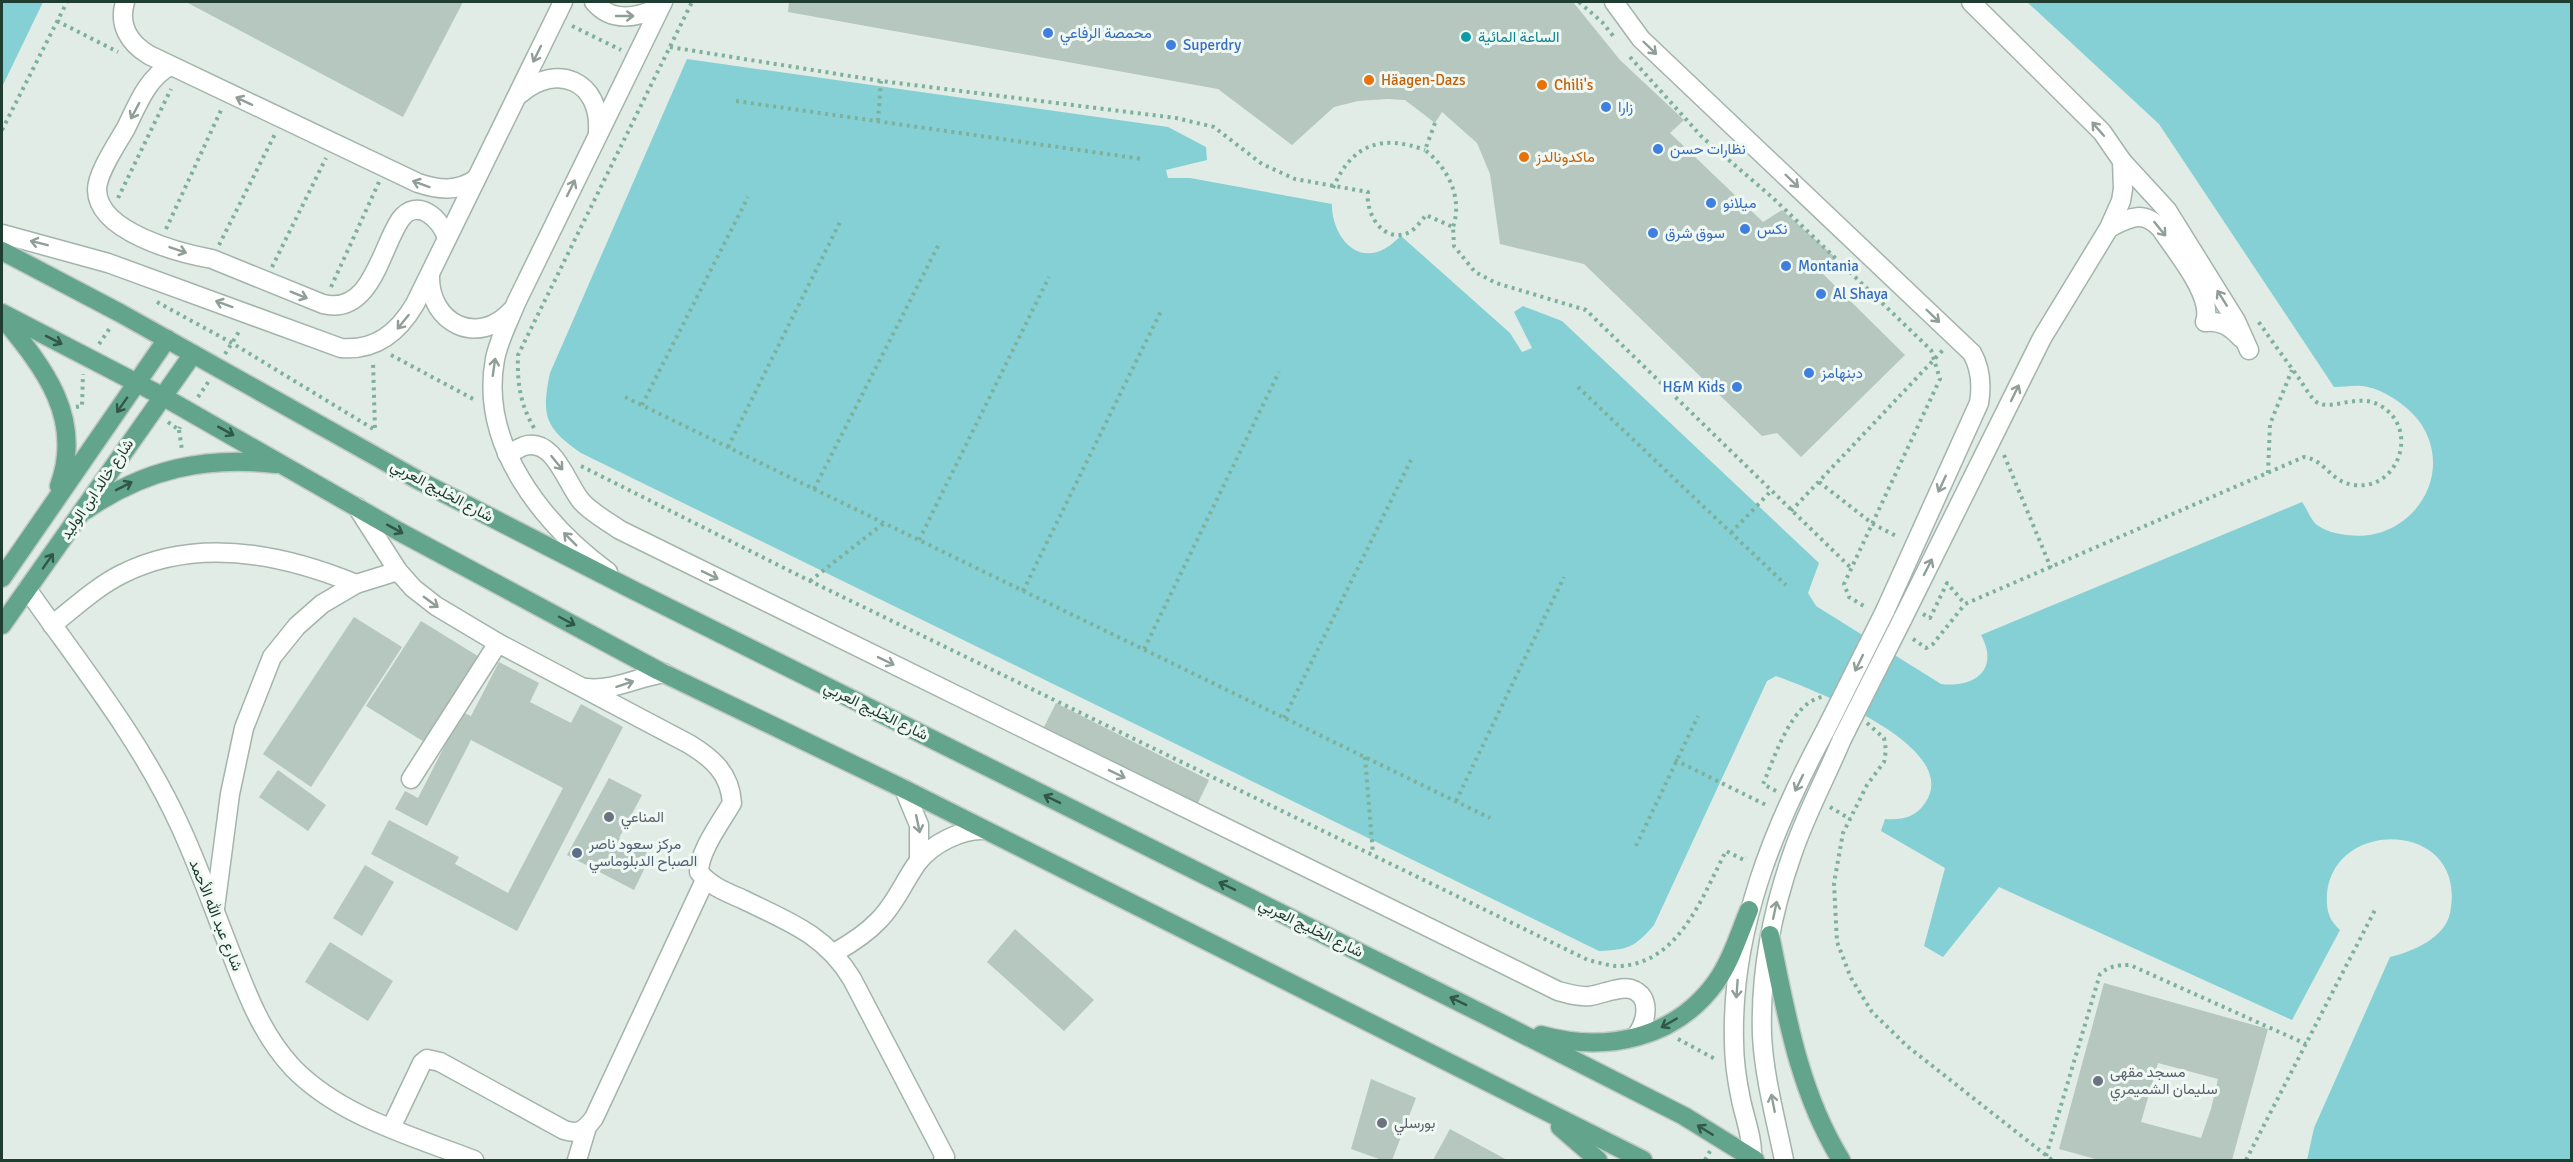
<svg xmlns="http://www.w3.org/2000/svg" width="2573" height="1162" font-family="Signika,Vazirmatn,sans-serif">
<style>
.water{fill:#84d0d4}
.building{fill:#b5c7be;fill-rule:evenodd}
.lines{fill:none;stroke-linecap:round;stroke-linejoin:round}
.minor-casing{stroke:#a3b4ac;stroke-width:21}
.major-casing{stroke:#c1c9c6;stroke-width:21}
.path{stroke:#7eb19c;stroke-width:4;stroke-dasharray:3 4.5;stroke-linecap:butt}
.minor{stroke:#fff;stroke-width:18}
.major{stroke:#62a48c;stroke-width:18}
.minor-bridge-casing{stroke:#a3b4ac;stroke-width:21;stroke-linecap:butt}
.minor-bridge{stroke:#fff;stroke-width:18}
.oneway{stroke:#909e98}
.oneway2{stroke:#305748}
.shop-dot{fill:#3f7fe0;stroke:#f0f8f3;stroke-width:2}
.culture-dot{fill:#0f9aa8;stroke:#f0f8f3;stroke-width:2}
.food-dot{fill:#e8710a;stroke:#f0f8f3;stroke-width:2}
.worship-dot{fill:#6b7280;stroke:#f0f8f3;stroke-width:2}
.service-dot{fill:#5c6f8a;stroke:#f0f8f3;stroke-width:2}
.labels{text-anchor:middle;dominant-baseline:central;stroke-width:6;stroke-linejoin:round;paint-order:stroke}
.shop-label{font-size:15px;fill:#366cbe;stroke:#f0f8f3;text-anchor:start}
.culture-label{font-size:15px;fill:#0d838f;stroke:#f0f8f3;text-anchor:start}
.food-label{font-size:15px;fill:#c56008;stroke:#f0f8f3;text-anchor:start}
.street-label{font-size:15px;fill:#203d32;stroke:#f0f8f3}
.worship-label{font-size:15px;fill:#5b616d;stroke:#f0f8f3;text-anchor:start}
.service-label{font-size:15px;fill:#4e5e75;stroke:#f0f8f3;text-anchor:start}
</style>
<rect width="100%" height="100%" fill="#e0ece5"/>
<g class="water">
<polygon points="2,2 43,2 2,87"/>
<path d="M2027,2H2571V1160H2307L2314,1128L2390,957C2412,952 2445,938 2450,913C2469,821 2335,816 2327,893C2326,909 2328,919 2340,930L2292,1020L1999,887L1943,957L1924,946L1945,868L1881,831L1885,819C1902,820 1915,818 1925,803C1964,747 1812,689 1776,676L1767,681L1654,925C1635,947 1628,950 1599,951L581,453C545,428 541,416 550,373L687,59L1168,127L1206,147L1207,160L1166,170L1168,178H1190L1332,204C1331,228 1349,260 1377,252C1387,249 1394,242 1401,236L1510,333L1522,352L1532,348L1514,312L1523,306L1562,321L1819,563L1808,593L1816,606L1941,684C1974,688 2000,670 1981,635L2302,502C2307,509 2311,520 2317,525C2325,531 2337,534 2347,535C2410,544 2458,475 2419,421C2407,405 2382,388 2362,386C2353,385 2343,387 2334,387L2159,124Z"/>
</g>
<g class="building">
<polygon points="186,2 463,2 403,117"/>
<polygon points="789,2 1573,2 1620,60 1684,120 1670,133 1763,222 1782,210 1836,258 1821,272 1905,355 1801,457 1777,433 1762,436 1584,264 1500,244 1490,174 1477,143 1442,112 1435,123 1405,100 1387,99 1358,101 1334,107 1292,145 1218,89 788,12"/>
<polygon points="354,617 402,647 311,787 263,754"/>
<polygon points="421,621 481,658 426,743 366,706"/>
<polygon points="499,662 539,683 530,702 571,723 581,704 623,727 517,931 371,854 389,820 459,857 455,864 508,893 563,788 471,740 427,826 395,809 405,791 418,798 462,712 471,716"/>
<polygon points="1056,703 1209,780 1195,809 1042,731"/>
<polygon points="278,770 326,805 308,831 259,797"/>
<polygon points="609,778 642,795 619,838 651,855 634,890 567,855"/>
<polygon points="365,865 394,882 362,936 333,918"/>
<polygon points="1015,929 1094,1000 1064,1031 987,962"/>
<polygon points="330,942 393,981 368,1021 305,982"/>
<path d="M2104,983L2268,1029L2232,1160H2099L2059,1149ZM2158,1063L2218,1079L2211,1109L2201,1138L2141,1122Z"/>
<polygon points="1371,1079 1416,1098 1392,1160 1382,1160 1351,1149"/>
<polygon points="1450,1129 1507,1160 1433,1160"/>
</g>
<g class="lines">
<defs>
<g id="minor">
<path d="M125,2C118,25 129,43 149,55L418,183C439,190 457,192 476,179"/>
<path d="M594,2C612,23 637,18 660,7"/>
<path d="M1614,2L1641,39L1972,353C1981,369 1982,385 1979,403L1885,611"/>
<path d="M170,66C147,78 137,106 126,128C117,144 97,173 97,190C98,232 179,253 212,259L323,304C371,316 381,248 400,220C417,196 441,219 447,238"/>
<path d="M520,94C557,62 601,81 598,131"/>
<polyline points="2122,161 2167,210 2236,321 2249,350"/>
<path d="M2109,228C2129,218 2143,209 2161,229C2176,252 2214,296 2205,322C2221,320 2231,327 2241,338"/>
<path d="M2,234L108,263L341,348C375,351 398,333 415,304L563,2"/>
<path d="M430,276C429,323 478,348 512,310"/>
<path d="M507,454C513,452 519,448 524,446C555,437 567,486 582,502C592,513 607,521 620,530L1558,991C1569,994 1579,997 1590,996C1603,994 1619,986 1631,989C1653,996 1646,1023 1636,1036"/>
<path d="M357,507L398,571L413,588L436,606L498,643L689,744C712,758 730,773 732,803C721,822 699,851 699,872C710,886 726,892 742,899C787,921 825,934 852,979L945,1157L943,1160"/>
<path d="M608,572C543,524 479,445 495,359C499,339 509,321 516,303L663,2"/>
<path d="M27,589C81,666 141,740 180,826C199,867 214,910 231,953C247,994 262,1035 293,1068C341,1117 412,1136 474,1160"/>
<polyline points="1902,620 2042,338 2109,228 2121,201 2123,189 2122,161 2102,132 1971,2"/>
<path d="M52,625C75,607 96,587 122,574C197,536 283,554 356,584"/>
<path d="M586,688C614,691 638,677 664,673"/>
<polyline points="411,779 498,643"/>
<polyline points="904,789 919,825 919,860"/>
<polyline points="215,908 230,794 244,728 272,657 297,626 322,604 356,584 398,571"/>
<path d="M834,953C850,944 866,934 879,920C896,903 904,881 918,862C932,844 961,829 984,830"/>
<path d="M391,1128L422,1063L427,1059L440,1062L564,1130C579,1135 585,1130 594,1118L705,880"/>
<path d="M1752,1158C1753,1139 1745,1119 1741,1100C1737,1081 1734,1061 1734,1042C1731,930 1773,828 1825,731"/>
<polyline points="577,1160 587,1127"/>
<path d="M1784,1160C1776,1120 1764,1077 1762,1035C1760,973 1772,911 1793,852C1806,814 1826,777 1842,739"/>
</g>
<g id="major">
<polyline points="2,251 120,313 418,480 631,589 1487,1016 1684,1116 1755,1160"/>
<polyline points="2,313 162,396 398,531 659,671 904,789 1643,1160"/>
<path d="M3,318C44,368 84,418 59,486"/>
<path d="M86,510C145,469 205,456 276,464"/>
<polyline points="2,578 167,339"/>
<polyline points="2,625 193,354"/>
<path d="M1770,935C1786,1013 1799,1092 1841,1160"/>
<path d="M1541,1035C1606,1053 1675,1039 1716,982C1731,961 1739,934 1749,910"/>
<polyline points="1560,1127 1598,1160"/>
</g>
</defs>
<use href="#minor" class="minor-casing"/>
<use href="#major" class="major-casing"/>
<g class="path">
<polyline points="1579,2 1602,22 1614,37"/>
<polyline points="57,21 118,52"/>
<polyline points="572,26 621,50"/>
<path d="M670,47L881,81L1176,118L1214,127L1262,164L1295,179L1368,192C1365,214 1384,245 1410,232C1416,228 1422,220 1426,215L1453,227L1454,246L1475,272L1496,283L1586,310L1850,567"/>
<polyline points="1630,57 1702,137 1773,198 1931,350 1940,379 1844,584 1849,597 1867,608"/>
<polyline points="736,101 1142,159"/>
<polyline points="878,121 881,81"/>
<path d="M1435,123L1425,150C1448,168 1463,198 1453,227"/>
<polyline points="2,130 67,2"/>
<path d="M1333,188C1352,144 1381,134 1425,150"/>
<polyline points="118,198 171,89"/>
<polyline points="166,229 222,108"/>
<polyline points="219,245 275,134"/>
<polyline points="272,267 326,158"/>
<polyline points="331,287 379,182"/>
<polyline points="157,302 232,343 375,430 373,361"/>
<polyline points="99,344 110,328"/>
<polyline points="225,354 240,330"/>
<polyline points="391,355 477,401"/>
<polyline points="1578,387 1786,585"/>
<polyline points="198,397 209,381"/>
<polyline points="625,397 1490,818"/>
<polyline points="642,405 748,197"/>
<polyline points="76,407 82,406 83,374"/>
<polyline points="168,422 179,430 180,427"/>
<path d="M534,428C520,404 517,382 518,355L692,2"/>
<polyline points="179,430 182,450"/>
<polyline points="728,447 840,222"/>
<polyline points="2004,455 2051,568"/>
<path d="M581,466L810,581L1588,960C1597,962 1606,965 1615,966C1678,967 1702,897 1726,851L1744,860L1746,857"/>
<polyline points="2268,473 2270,424 2292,370"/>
<polyline points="1819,482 1873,524 1898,537"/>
<polyline points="814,489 940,242"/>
<polyline points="1791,511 1943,350"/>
<polyline points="1731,533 1771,491"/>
<polyline points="919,540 1049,277"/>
<polyline points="810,581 884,523"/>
<polyline points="1023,591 1162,309"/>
<path d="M1923,614L1930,618L1947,583L1965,604L2304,457C2326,460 2330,482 2354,485C2400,491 2420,426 2379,405C2356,392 2328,414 2314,400C2308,393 2303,384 2298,377C2285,359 2271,340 2258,321"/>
<polyline points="1913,639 1926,648 1933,644 1965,604"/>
<polyline points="1144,649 1279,372"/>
<polyline points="1284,718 1411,460"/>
<polyline points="1867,723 1884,738 1886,750 1884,762 1867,785 1843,833 1834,883 1837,942 1851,978 1872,1012 1907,1046 2052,1160"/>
<polyline points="1365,757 1373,854"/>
<polyline points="1675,760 1768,806"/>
<path d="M1776,791L1763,784C1775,757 1791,703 1822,697"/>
<polyline points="1456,801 1564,577"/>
<polyline points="1830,807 1850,819"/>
<polyline points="1636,846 1698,716"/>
<polyline points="1678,1039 1717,1060"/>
<path d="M2046,1156L2100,974C2109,966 2117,965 2130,965L2306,1044"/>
<polyline points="1705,1160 1710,1151"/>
<polyline points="2246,1160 2376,908"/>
</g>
<use href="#minor" class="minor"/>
<use href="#major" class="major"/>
<defs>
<g id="minor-bridge">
<polyline points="1825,731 1885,611"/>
<polyline points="1842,739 1902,620"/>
</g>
</defs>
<use href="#minor-bridge" class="minor-bridge-casing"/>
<use href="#minor-bridge" class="minor-bridge"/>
</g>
<defs><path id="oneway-shaft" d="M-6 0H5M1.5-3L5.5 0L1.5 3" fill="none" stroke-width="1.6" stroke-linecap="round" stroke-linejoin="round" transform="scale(1.5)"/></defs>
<g class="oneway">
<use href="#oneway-shaft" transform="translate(625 16)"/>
<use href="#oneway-shaft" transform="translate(1650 48) rotate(44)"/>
<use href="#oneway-shaft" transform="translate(537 54) rotate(116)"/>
<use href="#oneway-shaft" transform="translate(244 101) rotate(-155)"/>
<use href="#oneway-shaft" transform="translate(135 111) rotate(118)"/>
<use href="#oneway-shaft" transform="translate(2098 129) rotate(-131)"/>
<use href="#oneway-shaft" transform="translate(1792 181) rotate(44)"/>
<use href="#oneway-shaft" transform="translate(421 184) rotate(-160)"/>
<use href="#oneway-shaft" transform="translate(571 188) rotate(-64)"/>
<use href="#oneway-shaft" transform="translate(2160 229) rotate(51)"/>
<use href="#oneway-shaft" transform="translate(39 243) rotate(-166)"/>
<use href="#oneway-shaft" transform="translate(178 250) rotate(19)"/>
<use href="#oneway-shaft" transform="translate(299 295) rotate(22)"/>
<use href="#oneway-shaft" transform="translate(2222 298) rotate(-122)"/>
<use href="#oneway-shaft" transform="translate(224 304) rotate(-160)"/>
<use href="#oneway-shaft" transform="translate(1933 316) rotate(44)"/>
<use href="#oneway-shaft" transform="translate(403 322) rotate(129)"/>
<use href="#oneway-shaft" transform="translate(494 367) rotate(-82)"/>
<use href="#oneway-shaft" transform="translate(2015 393) rotate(-64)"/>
<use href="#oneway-shaft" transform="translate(557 463) rotate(51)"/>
<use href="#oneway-shaft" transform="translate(1942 484) rotate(115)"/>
<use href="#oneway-shaft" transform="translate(570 539) rotate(-135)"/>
<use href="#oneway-shaft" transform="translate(1928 567) rotate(-63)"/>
<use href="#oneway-shaft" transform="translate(710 575) rotate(26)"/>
<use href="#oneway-shaft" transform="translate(431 602) rotate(36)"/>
<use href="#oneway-shaft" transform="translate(886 661) rotate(26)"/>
<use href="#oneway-shaft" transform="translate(1859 663) rotate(116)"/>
<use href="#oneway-shaft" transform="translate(625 684) rotate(-18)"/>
<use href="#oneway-shaft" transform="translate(1117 774) rotate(26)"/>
<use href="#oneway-shaft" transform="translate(1799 783) rotate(116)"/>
<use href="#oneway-shaft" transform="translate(918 824) rotate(78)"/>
<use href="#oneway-shaft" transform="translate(1775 910) rotate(-78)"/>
<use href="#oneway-shaft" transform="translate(1737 989) rotate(94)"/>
<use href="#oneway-shaft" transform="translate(1773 1103) rotate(-101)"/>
</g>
<g class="oneway2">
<use href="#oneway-shaft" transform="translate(54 340) rotate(27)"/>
<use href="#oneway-shaft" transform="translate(122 405) rotate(125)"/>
<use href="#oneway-shaft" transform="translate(226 431) rotate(29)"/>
<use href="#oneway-shaft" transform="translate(124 486) rotate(-27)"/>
<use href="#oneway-shaft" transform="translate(395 529) rotate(29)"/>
<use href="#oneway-shaft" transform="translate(48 561) rotate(-55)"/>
<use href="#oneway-shaft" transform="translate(567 621) rotate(28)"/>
<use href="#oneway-shaft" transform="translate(1052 799) rotate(-154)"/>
<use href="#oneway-shaft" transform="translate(1227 886) rotate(-154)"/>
<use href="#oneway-shaft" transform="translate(1458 1001) rotate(-154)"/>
<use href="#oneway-shaft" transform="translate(1669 1023) rotate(150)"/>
<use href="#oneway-shaft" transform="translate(1705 1130) rotate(-148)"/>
</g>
<g class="shop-dot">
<circle cx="1048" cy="33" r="6"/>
<circle cx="1171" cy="45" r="6"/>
<circle cx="1606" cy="107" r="6"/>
<circle cx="1658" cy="149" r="6"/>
<circle cx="1711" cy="203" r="6"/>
<circle cx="1745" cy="229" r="6"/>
<circle cx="1653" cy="233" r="6"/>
<circle cx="1786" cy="266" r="6"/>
<circle cx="1821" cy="294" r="6"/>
<circle cx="1809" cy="373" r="6"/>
<circle cx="1737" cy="387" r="6"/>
</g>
<circle class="culture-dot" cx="1466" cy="37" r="6"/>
<g class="food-dot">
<circle cx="1369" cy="80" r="6"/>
<circle cx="1542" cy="85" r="6"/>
<circle cx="1524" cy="157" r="6"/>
</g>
<g class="worship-dot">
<circle cx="609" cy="817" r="6"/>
<circle cx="2098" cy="1081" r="6"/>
<circle cx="1382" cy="1123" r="6"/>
</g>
<circle class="service-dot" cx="577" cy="853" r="6"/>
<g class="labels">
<g class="shop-label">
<text x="1060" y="33">محمصة الرفاعي</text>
<text x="1183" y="45">Superdry</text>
<text x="1618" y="107">زارا</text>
<text x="1670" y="149">نظارات حسن</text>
<text x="1723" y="203">ميلانو</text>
<text x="1757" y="229">نكس</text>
<text x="1665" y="233">سوق شرق</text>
<text x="1798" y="266">Montania</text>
<text x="1833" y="294">Al Shaya</text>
<text x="1821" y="373">دبنهامز</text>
<text x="1725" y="387" text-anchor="end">H&amp;M Kids</text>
</g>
<g class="culture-label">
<text x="1478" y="37">الساعة المائية</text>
</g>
<g class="food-label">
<text x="1381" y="80">Häagen-Dazs</text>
<text x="1554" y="85">Chili's</text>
<text x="1536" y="157">ماكدونالدز</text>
</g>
<g class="street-label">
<text transform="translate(97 489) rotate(-56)">شارع خالد ابن الوليد</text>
<text transform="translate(442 491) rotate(28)">شارع الخليج العربي</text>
<text transform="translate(876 711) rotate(26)">شارع الخليج العربي</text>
<text transform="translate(216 915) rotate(68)">شارع عبد الله الأحمد</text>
<text transform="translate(1311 928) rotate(26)">شارع الخليج العربي</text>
</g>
<g class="worship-label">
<text x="621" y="817">المناعي</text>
<text x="2110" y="1072">مسجد مقهى<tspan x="2110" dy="17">سليمان الشميمري</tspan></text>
<text x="1394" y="1123">بورسلي</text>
</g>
<g class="service-label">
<text x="589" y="844">مركز سعود ناصر<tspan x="589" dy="17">الصباح الدبلوماسي</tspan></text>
</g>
</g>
<rect width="2573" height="1162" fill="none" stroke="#203d32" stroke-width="6"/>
</svg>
